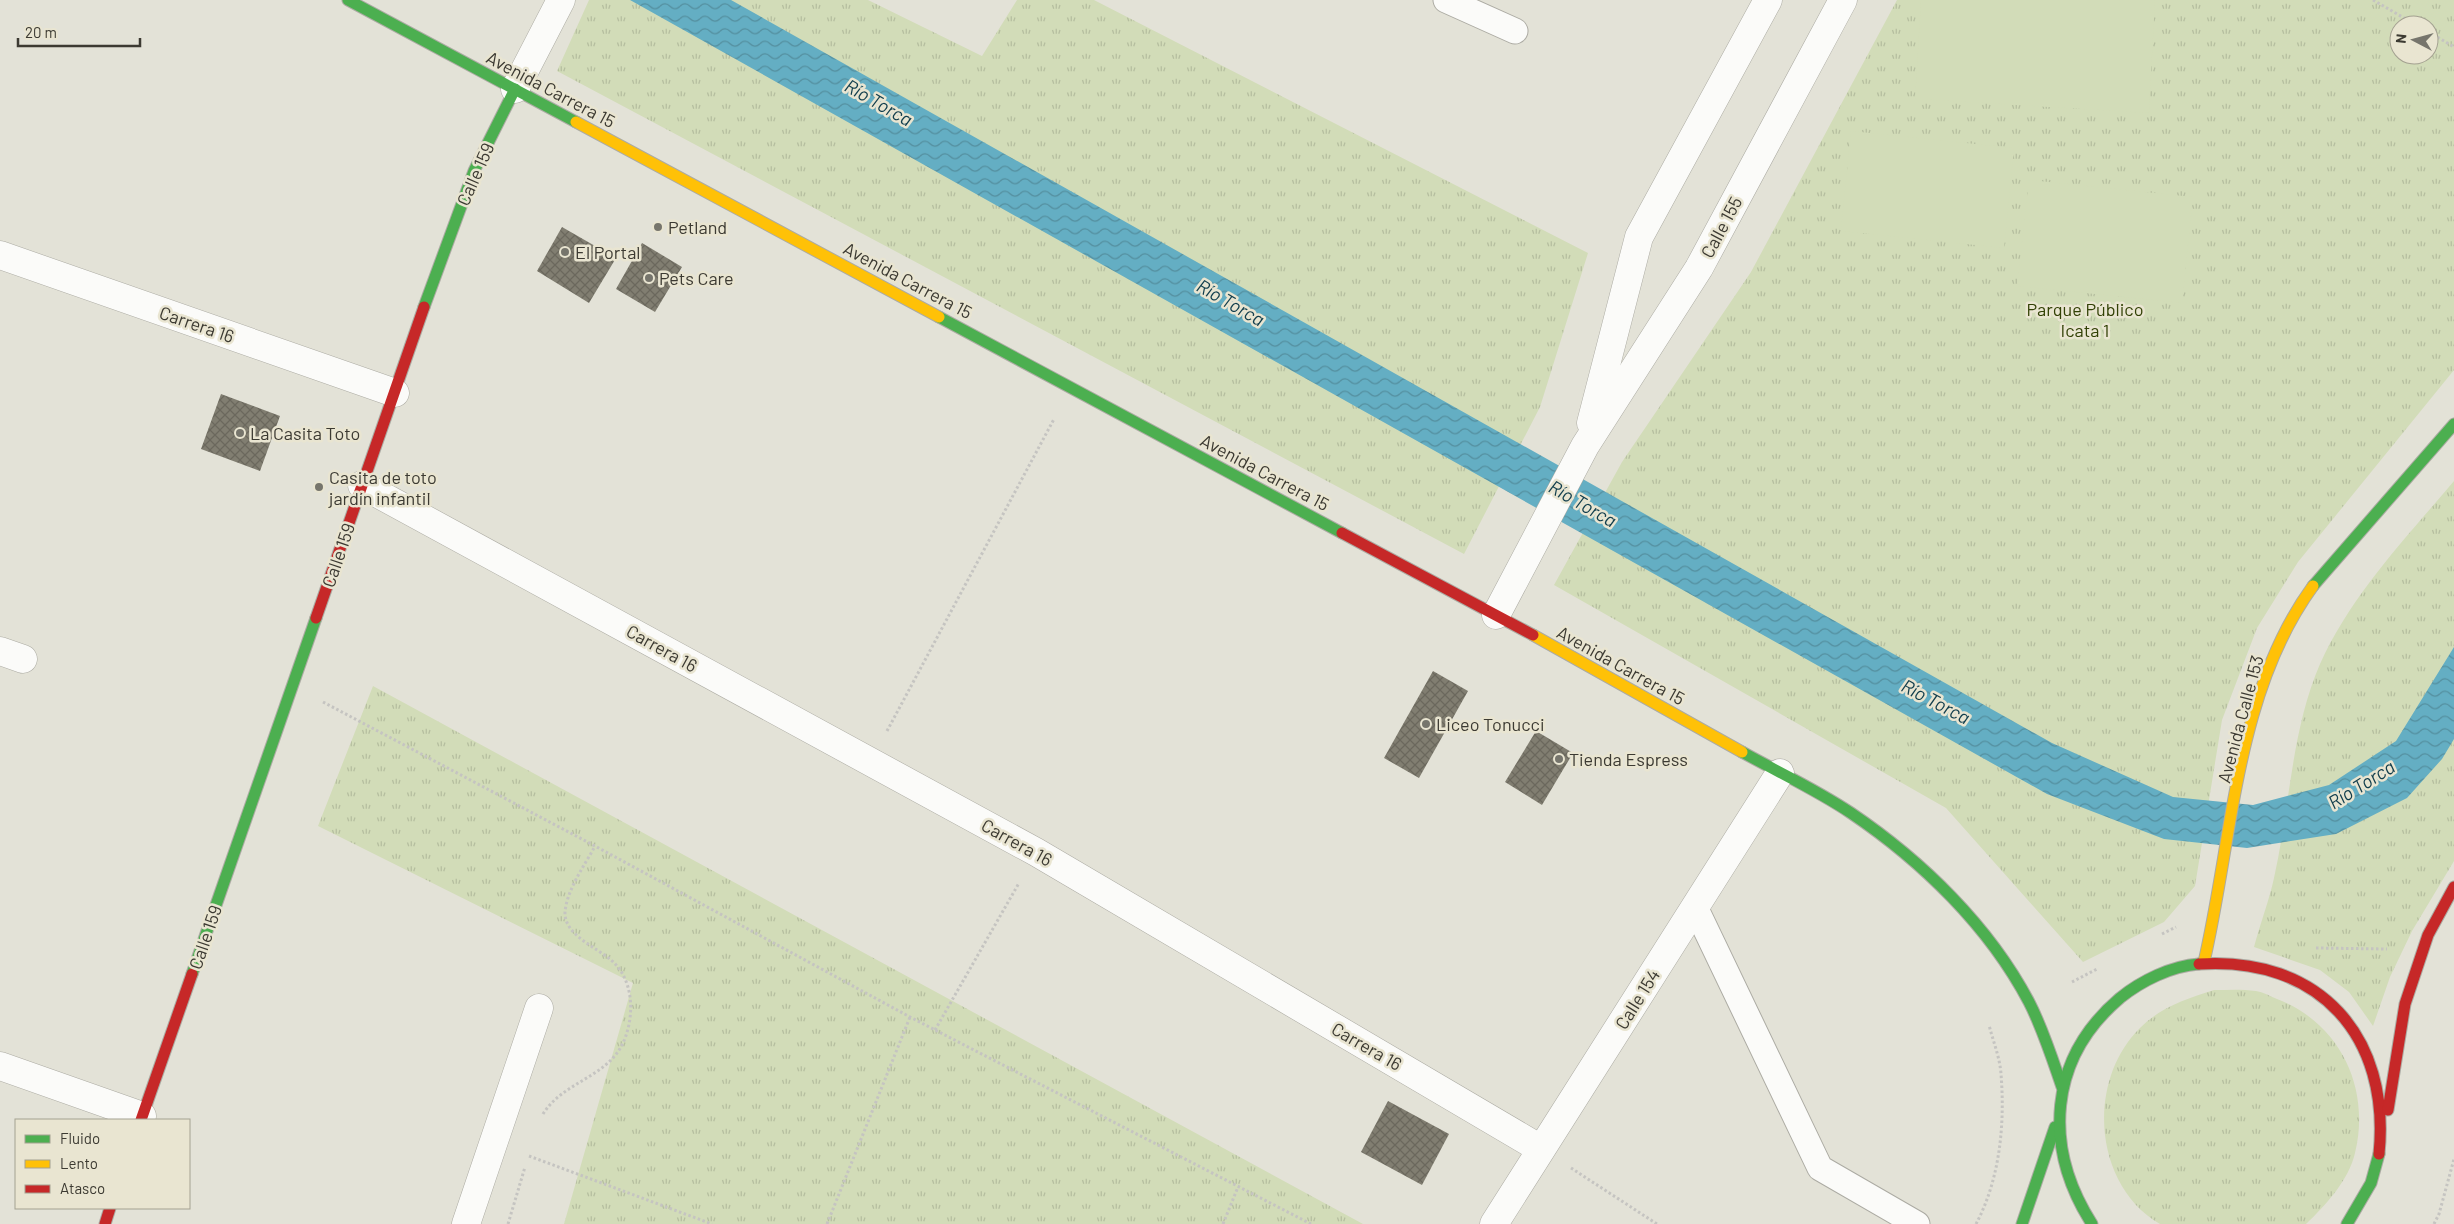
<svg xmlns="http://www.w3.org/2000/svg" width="2454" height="1224" font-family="Barlow,sans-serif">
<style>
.grass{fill:url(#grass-tufts);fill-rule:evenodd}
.pitch{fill:#d2dcb8}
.water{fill:url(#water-waves)}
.building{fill:url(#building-cross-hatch)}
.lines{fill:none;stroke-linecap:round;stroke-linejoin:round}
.lane-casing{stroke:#acaba3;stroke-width:27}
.street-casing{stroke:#acaba3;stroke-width:29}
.fast-casing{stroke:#acaba3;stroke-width:13}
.slow-casing{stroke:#acaba3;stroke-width:13}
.jam-casing{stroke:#acaba3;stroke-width:13}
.path{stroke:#c5c4c1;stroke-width:3;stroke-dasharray:2.5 2.5;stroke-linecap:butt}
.lane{stroke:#fbfbf9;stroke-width:25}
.street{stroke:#fbfbf9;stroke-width:28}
.fast{stroke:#4caf50;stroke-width:11}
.slow{stroke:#ffc107;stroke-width:11}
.jam{stroke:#c62828;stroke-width:11}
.poi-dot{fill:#76756c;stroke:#e9e5d1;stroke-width:2}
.labels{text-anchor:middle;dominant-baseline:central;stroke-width:5;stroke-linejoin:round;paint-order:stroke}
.street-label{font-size:18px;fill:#3c3a32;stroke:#e9e5d1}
.poi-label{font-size:18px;fill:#3c3a32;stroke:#e9e5d1;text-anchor:start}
.park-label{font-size:18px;fill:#324105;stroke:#e9e5d1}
.water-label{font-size:19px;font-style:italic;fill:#103d4c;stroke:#e9e5d1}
</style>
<defs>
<pattern id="grass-tufts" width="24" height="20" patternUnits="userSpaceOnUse" patternTransform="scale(1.25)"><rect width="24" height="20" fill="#d2dcb8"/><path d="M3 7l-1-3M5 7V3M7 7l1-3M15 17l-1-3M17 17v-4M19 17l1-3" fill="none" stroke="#b5be9f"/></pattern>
<pattern id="water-waves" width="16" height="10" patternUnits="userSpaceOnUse" patternTransform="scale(1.25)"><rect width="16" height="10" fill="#64aec3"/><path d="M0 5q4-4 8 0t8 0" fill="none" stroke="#548f9f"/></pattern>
<pattern id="building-cross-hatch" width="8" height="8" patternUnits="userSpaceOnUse" patternTransform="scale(1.25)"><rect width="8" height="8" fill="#817e71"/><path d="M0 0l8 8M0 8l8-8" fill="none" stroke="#6b685d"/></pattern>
</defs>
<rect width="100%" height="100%" fill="#e3e2d7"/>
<g class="grass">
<polygon points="589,0 868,0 982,56 1017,0 1094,0 1588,253 1540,407 1464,554 557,71"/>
<path d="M1897,0H2454V370L2298,562L2257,628L2222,720L2195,886L2164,922L2083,962L1946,808L1554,585L1622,462L1751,272ZM2399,25H2429V55H2399Z"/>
<path d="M2454,481V861L2412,931L2390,977L2373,1026L2349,992L2320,970L2254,947C2260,924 2269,901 2274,878C2290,807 2291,731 2320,664C2351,595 2406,538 2454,481Z"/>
<polygon points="373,686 1363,1224 564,1224 633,983 318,826"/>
<path d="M2214,990C2227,990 2242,989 2256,991C2263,992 2270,996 2277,999C2340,1023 2371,1088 2355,1153C2349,1180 2325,1206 2306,1224H2160C2093,1185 2086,1081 2140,1028C2161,1007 2186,999 2214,990Z"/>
</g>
<g class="pitch">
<polygon points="1921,0 2155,0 2149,113 1915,99"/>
<polygon points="1851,131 2014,148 2004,248 1841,231"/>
<polygon points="2029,180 2193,197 2182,303 2017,286"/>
</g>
<polygon class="water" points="630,0 731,0 2052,743 2173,797 2253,805 2329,785 2396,741 2454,647 2454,739 2442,759 2407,798 2336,834 2247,848 2164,839 2047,794"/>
<g class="building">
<polygon points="562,227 616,258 589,303 537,271"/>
<polygon points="642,243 682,267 655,312 616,289"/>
<polygon points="221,394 280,416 260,471 201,449"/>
<polygon points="1433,671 1468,691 1419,778 1384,758"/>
<polygon points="1536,731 1573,753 1542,805 1505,782"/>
<polygon points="1388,1101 1449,1134 1422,1185 1361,1152"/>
</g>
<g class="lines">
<defs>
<g id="lane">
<polyline points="1446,0 1515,31"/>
<polyline points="1695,907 1820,1168 1917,1224"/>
</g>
<g id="street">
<polyline points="515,89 561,0"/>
<polyline points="0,255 395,393"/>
<polyline points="1591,423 1639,237 1768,0"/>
<polyline points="362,485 1036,852 1541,1149"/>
<polyline points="1496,615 1585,446 1699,268 1843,0"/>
<polyline points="0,651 23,659"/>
<polyline points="0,1066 142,1116"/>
<polyline points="466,1224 539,1008"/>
<polyline points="1494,1224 1780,773"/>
</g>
<g id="fast">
<polyline points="348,0 576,122"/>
<polyline points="424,307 474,171 515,89"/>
<polyline points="939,317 1342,533"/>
<polyline points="2313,586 2454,424"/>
<path d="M1742,752C1778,772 1817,790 1851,813C1922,861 1989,926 2029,1002C2043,1029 2052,1058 2062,1087"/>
<polyline points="192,974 316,618"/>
<polyline points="2022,1224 2055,1127"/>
<path d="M2092,1224C2043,1147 2048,1059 2120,998C2141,981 2171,966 2199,964"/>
<polyline points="2347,1224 2371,1183 2379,1154"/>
</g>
<g id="slow">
<polyline points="576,122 939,317"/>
<polyline points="1533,635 1742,752"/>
<path d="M2204,962C2233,837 2235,693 2313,586"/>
</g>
<g id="jam">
<polyline points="1342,533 1533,635"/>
<polyline points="316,618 424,307"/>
<path d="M2199,964C2319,956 2391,1036 2379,1154"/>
<polyline points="2388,1110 2405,1004 2428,935 2454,887"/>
<polyline points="141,1120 192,974"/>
<polyline points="105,1224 110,1208"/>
</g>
</defs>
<use href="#lane" class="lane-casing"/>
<use href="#street" class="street-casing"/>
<use href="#fast" class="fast-casing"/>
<use href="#slow" class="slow-casing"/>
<use href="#jam" class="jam-casing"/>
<g class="path">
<polyline points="2373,0 2416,25"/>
<polyline points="2429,32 2454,47"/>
<polyline points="323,702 595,846 910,1017 1311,1224"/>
<polyline points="887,731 1054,419"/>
<polyline points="2162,934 2176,927"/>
<polyline points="2316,948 2387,949"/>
<polyline points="2072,982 2097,969"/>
<polyline points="935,1030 1019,883"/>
<path d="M543,1114C563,1082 605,1078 622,1045C635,1019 635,980 611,960C596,947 564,935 565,912C567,889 585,865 595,846"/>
<polyline points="529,1156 712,1224"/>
<polyline points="1571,1168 1657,1224"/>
<polyline points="508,1224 525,1167"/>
<polyline points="827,1224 910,1017"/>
<polyline points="1223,1224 1238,1187"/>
<path d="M1976,1224C2000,1179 2005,1124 2001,1074C2000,1058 1993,1041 1989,1025"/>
<polyline points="2434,1224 2439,1214 2454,1159"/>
</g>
<use href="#lane" class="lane"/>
<use href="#street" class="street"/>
<use href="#fast" class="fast"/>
<use href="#slow" class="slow"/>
<use href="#jam" class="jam"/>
</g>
<g class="poi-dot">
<circle cx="658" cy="227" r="5"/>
<circle cx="565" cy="252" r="5"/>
<circle cx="649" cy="278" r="5"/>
<circle cx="240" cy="433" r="5"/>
<circle cx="319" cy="487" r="5"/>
<circle cx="1426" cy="724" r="5"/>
<circle cx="1559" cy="759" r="5"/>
</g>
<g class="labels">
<g class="street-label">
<text transform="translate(551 89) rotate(28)">Avenida Carrera 15</text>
<text transform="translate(475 174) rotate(-66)">Calle 159</text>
<text transform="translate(1721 227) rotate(-62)">Calle 155</text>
<text transform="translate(908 280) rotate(28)">Avenida Carrera 15</text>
<text transform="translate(197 324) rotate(19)">Carrera 16</text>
<text transform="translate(1265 472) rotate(28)">Avenida Carrera 15</text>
<text transform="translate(338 555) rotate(-71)">Calle 159</text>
<text transform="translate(662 648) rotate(29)">Carrera 16</text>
<text transform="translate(1621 665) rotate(29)">Avenida Carrera 15</text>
<text transform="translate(2240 719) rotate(-75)">Avenida Calle 153</text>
<text transform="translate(1017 842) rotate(29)">Carrera 16</text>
<text transform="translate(205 937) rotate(-71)">Calle 159</text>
<text transform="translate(1637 999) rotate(-58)">Calle 154</text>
<text transform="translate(1367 1046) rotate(30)">Carrera 16</text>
</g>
<g class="poi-label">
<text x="668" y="227">Petland</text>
<text x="575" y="252">El Portal</text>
<text x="659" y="278">Pets Care</text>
<text x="250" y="433">La Casita Toto</text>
<text x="329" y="477">Casita de toto<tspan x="329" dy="21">jardín infantil</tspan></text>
<text x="1436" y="724">Liceo Tonucci</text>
<text x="1569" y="759">Tienda Espress</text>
</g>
<g class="park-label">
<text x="2085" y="309">Parque Público<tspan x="2085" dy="21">Icata 1</tspan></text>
</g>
<g class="water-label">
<text transform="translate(879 102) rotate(30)">Río Torca</text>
<text transform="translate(1231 302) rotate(30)">Río Torca</text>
<text transform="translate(1583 503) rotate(30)">Río Torca</text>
<text transform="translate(1936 701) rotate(28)">Río Torca</text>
<text transform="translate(2361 784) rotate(-32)">Río Torca</text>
</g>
</g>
<rect x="15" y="1119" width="175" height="90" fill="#e9e5d1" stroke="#a4a191"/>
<rect x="25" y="1135" width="25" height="8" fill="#4caf50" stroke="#a4a191"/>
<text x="60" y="1144" font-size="15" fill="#3c3a32">Fluido</text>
<rect x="25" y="1160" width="25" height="8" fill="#ffc107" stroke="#a4a191"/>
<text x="60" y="1169" font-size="15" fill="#3c3a32">Lento</text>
<rect x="25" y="1185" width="25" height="8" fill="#c62828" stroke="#a4a191"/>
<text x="60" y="1194" font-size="15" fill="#3c3a32">Atasco</text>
<g transform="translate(2414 40) rotate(276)"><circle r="24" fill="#e9e5d1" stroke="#a4a191"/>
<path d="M0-4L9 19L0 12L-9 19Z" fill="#76756c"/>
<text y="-8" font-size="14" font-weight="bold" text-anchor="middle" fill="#3c3a32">N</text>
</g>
<path d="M18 38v8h122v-8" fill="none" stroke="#3c3a32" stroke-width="2.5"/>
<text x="25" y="38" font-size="15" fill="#3c3a32" stroke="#e9e5d1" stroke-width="4" paint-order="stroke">20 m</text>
</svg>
